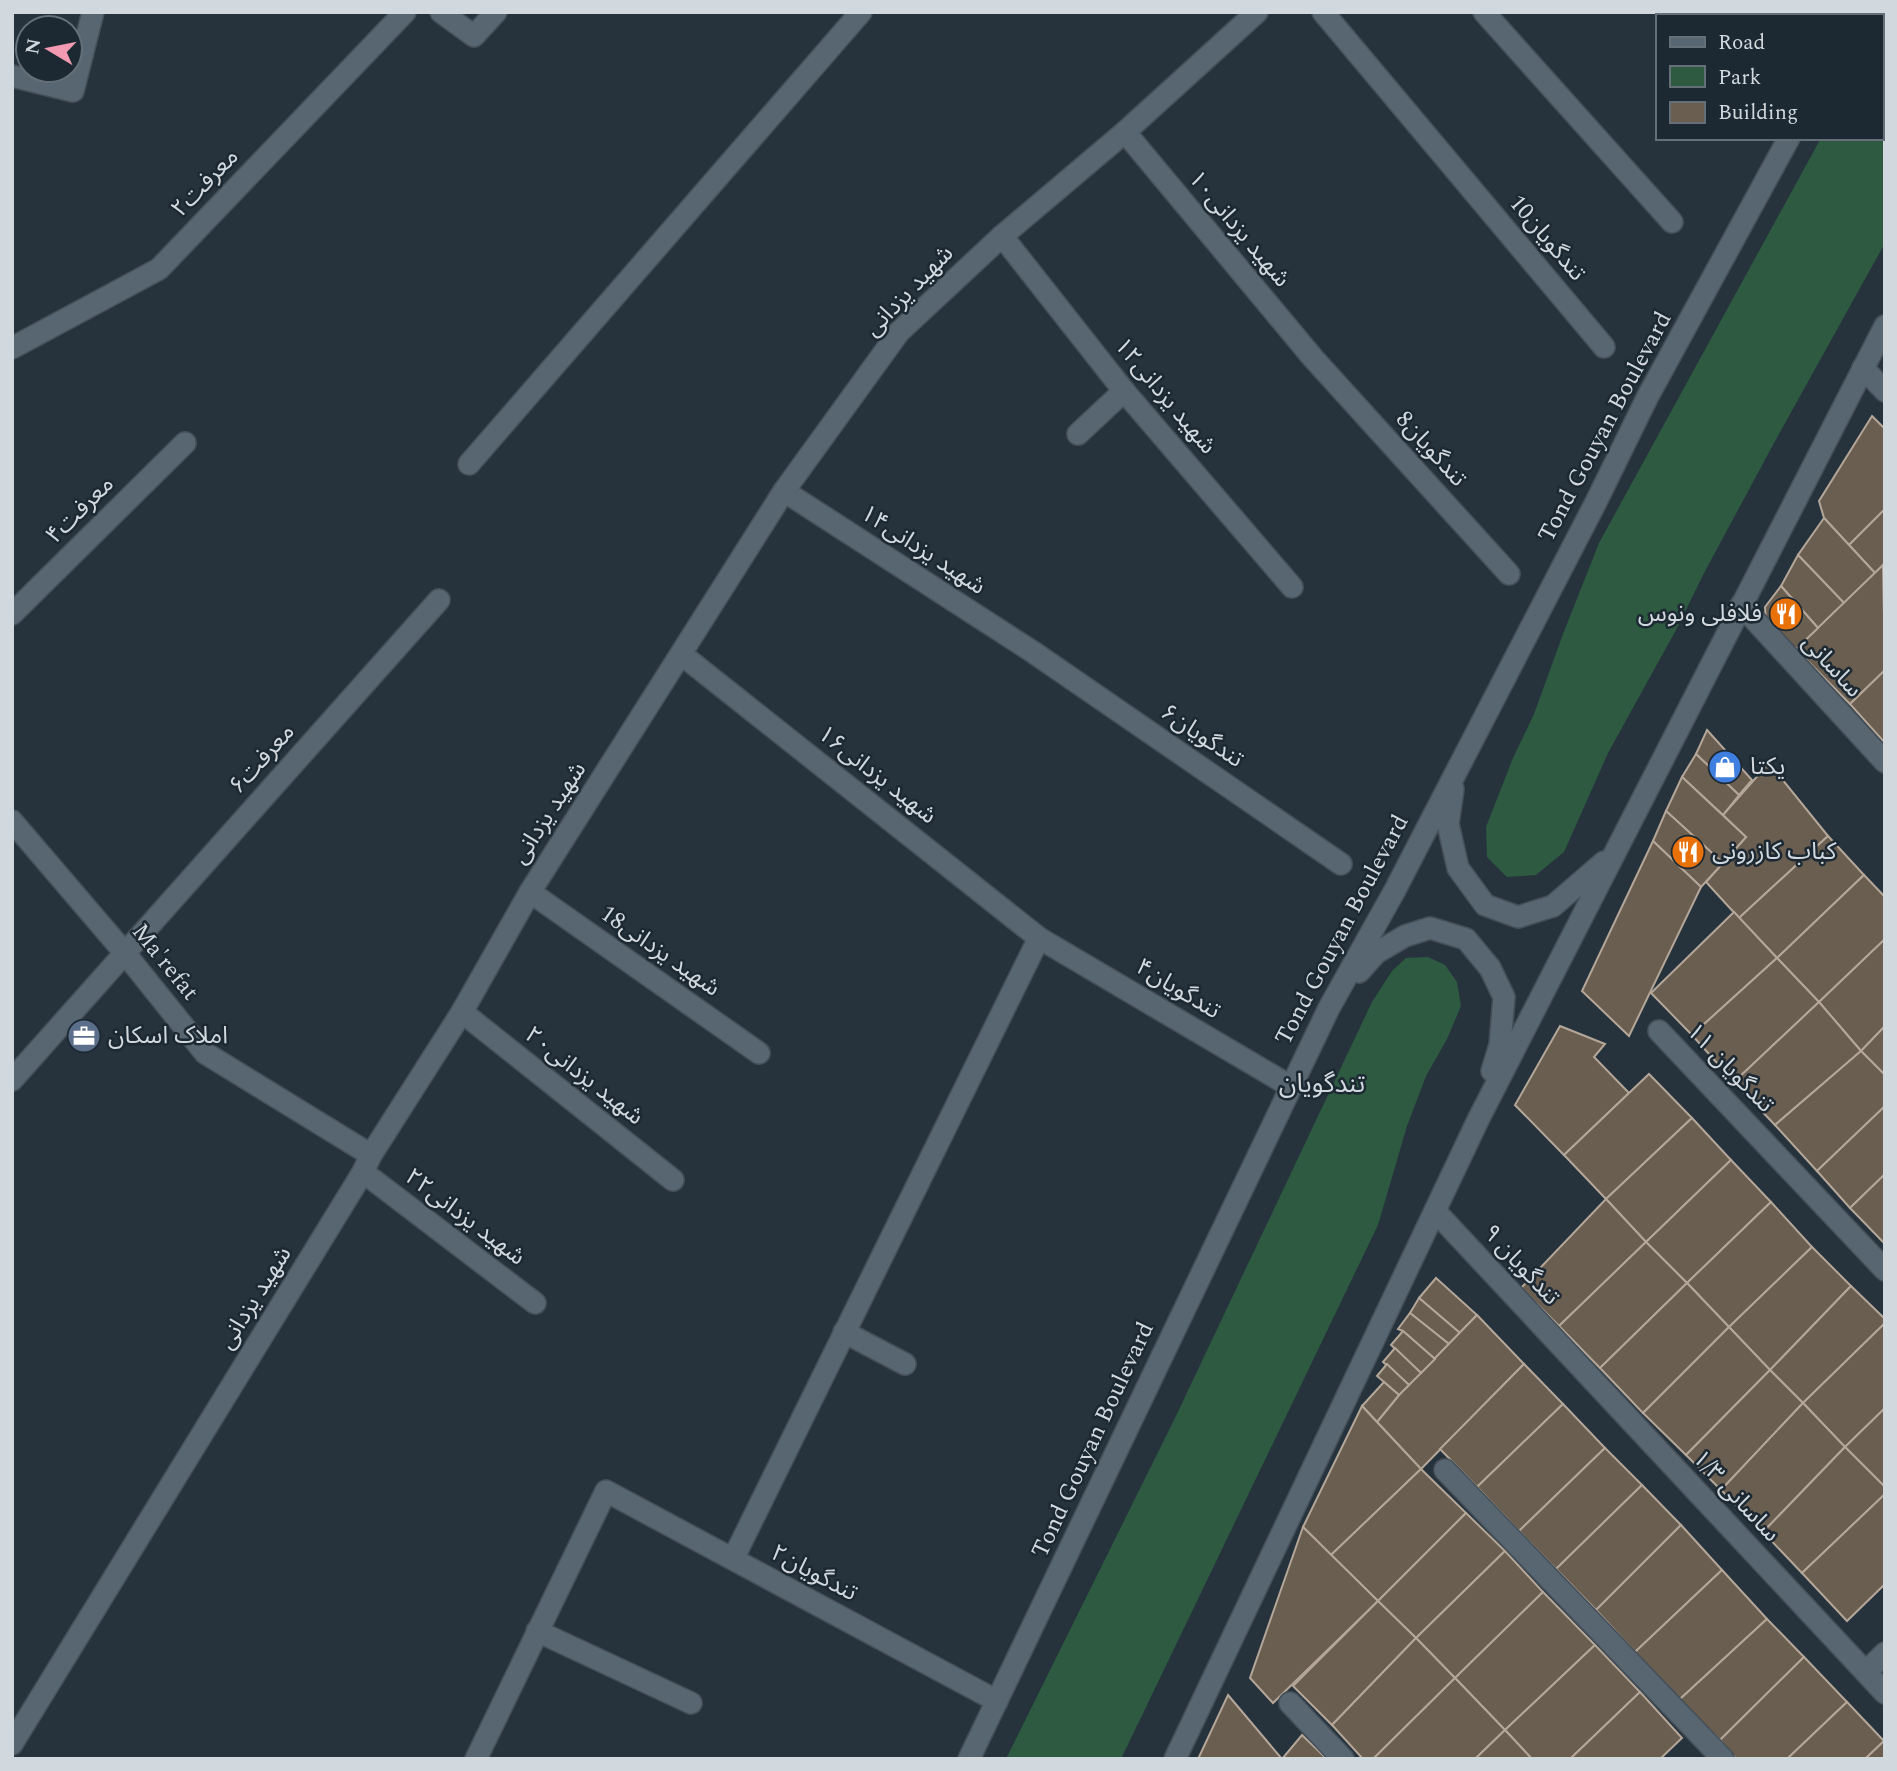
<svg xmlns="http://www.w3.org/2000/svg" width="1897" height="1771" font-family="Spectral,'Noto Sans Arabic',serif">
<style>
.green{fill:#2d5a40}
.building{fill:#6a5e51;stroke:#b4a799;stroke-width:2}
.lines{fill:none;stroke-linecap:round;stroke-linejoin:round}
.minor-casing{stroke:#454f58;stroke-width:24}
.tertiary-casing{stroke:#454f58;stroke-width:24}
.minor{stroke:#576671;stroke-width:21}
.tertiary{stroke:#576671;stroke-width:21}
.labels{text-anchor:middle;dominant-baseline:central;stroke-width:5;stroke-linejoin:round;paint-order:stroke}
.street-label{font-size:24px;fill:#d1d9df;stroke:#1c2933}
.poi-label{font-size:24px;fill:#d1d9df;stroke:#1c2933;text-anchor:start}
.neighbourhood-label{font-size:26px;fill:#d1d9df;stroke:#1c2933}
</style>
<rect width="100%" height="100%" fill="#26333d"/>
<g class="green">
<polygon points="1885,18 1885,243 1774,443 1703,575 1676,630 1608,753 1564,852 1536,875 1507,877 1487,857 1486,827 1513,758 1534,714 1563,634 1599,543 1821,138 1881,138 1881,24"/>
<polygon points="1428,957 1445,965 1457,982 1461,1006 1447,1039 1426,1076 1407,1126 1378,1225 1121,1759 1006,1759 1175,1418 1372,1002 1392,971 1406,958"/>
</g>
<g class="building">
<polygon points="1872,416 1885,429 1885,509 1849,545 1824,518 1819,501"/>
<polygon points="1885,509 1885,566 1883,565 1875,573 1849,545"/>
<polygon points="1824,518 1875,573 1844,603 1798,555"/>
<polygon points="1798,555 1844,603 1818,628 1781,586"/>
<polygon points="1883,565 1885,670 1850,704 1796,649"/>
<polygon points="1781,586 1818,628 1796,649 1766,622 1765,607"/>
<polygon points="1885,670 1885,743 1850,704"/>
<polygon points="1707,730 1752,780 1739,795 1696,754"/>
<polygon points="1696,754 1739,795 1723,815 1682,777"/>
<polygon points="1769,763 1828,836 1739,918 1706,882 1746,837 1723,815"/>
<polygon points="1682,777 1746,837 1723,863 1666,811"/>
<polygon points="1666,811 1723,863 1701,887 1653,841"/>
<polygon points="1828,836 1864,875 1777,958 1739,918"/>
<polygon points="1653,841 1701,887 1629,1036 1582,991"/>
<polygon points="1864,875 1885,897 1885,939 1819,1002 1777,958"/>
<polygon points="1734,912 1777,958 1692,1035 1651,993"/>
<polygon points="1885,939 1885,1026 1861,1051 1819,1002"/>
<polygon points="1777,958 1819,1002 1734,1082 1692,1035"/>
<polygon points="1819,1002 1861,1051 1775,1125 1734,1082"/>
<polygon points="1560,1026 1605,1044 1594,1057 1629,1093 1564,1155 1515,1105"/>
<polygon points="1885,1026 1885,1075 1861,1051"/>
<polygon points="1861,1051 1885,1075 1885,1106 1817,1171 1775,1125"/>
<polygon points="1649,1074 1692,1118 1606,1199 1564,1155"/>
<polygon points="1885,1106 1885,1174 1850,1208 1817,1171"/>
<polygon points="1692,1118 1731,1160 1646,1242 1606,1199"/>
<polygon points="1731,1160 1771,1202 1687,1283 1646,1242"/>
<polygon points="1885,1174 1885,1244 1850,1208"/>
<polygon points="1606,1199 1646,1242 1559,1326 1521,1288"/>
<polygon points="1771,1202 1812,1247 1729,1327 1687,1283"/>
<polygon points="1646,1242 1687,1283 1600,1368 1559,1326"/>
<polygon points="1812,1247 1851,1286 1770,1370 1729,1327"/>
<polygon points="1436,1278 1477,1315 1460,1333 1419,1298"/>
<polygon points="1687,1283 1729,1327 1643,1413 1600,1368"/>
<polygon points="1851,1286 1885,1319 1885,1323 1803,1403 1770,1370"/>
<polygon points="1419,1298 1460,1333 1449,1344 1410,1313"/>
<polygon points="1410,1313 1449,1344 1435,1359 1403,1331 1398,1329"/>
<polygon points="1477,1315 1524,1364 1421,1469 1377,1422 1399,1395"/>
<polygon points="1885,1323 1885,1408 1845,1447 1803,1403"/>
<polygon points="1729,1327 1770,1370 1686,1455 1643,1413"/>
<polygon points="1403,1331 1435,1359 1421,1373 1391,1345"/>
<polygon points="1395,1348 1421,1373 1409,1385 1383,1362"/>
<polygon points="1387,1364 1409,1385 1399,1395 1377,1376"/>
<polygon points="1524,1364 1563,1404 1477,1487 1440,1449"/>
<polygon points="1770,1370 1803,1403 1721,1490 1686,1455"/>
<polygon points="1384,1382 1399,1395 1377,1422 1362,1406"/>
<polygon points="1803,1403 1845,1447 1763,1532 1721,1490"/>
<polygon points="1563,1404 1605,1448 1519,1531 1477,1487"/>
<polygon points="1362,1406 1421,1469 1331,1555 1303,1527"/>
<polygon points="1885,1408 1885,1487 1845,1447"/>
<polygon points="1845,1447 1885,1487 1885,1494 1802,1573 1763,1532"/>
<polygon points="1605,1448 1642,1485 1556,1569 1519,1531"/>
<polygon points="1421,1469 1466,1513 1378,1601 1331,1555"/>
<polygon points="1642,1485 1681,1525 1596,1610 1556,1569"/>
<polygon points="1885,1494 1885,1584 1847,1621 1802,1573"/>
<polygon points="1466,1513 1505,1551 1416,1638 1378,1601"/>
<polygon points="1681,1525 1722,1570 1635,1652 1596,1610"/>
<polygon points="1303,1527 1378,1601 1273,1703 1250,1678"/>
<polygon points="1505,1551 1543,1592 1455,1678 1416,1638"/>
<polygon points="1722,1570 1767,1619 1679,1700 1635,1652"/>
<polygon points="1543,1592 1595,1645 1505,1730 1455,1678"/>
<polygon points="1378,1601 1416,1638 1332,1725 1293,1686"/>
<polygon points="1767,1619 1804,1657 1720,1740 1679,1700"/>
<polygon points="1416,1638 1455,1678 1373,1759 1363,1759 1332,1725"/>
<polygon points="1595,1645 1640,1692 1570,1759 1532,1759 1505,1730"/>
<polygon points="1804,1657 1847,1702 1787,1759 1736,1759 1720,1740"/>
<polygon points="1455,1678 1505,1730 1475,1759 1373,1759"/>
<polygon points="1640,1692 1682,1738 1660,1759 1570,1759"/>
<polygon points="1228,1695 1282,1759 1198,1759"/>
<polygon points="1847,1702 1884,1741 1865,1759 1787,1759"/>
<polygon points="1505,1730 1532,1759 1475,1759"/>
<polygon points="1302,1735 1327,1759 1282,1759"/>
<polygon points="1884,1741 1885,1759 1865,1759"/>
</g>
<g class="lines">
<defs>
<g id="minor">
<polyline points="441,12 474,36 496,12"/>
<polyline points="1323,12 1604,347"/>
<polyline points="1484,12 1672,222"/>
<polyline points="12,76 73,91 93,12"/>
<polyline points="1125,132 1313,358 1509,574"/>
<polyline points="1002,236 1124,391 1292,587"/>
<polyline points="12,348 159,269 405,12"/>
<polyline points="1863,368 1885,391"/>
<polyline points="1078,434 1124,391"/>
<polyline points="469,464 861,12"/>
<polyline points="784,491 1033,652 1341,864"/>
<polyline points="12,614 185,443"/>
<polyline points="681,654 1039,938 1290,1086"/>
<polyline points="12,821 124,952 205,1053 371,1155"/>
<polyline points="530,892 759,1053"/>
<polyline points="462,1012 673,1180"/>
<polyline points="1659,1031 1885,1270"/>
<polyline points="12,1080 439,600"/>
<polyline points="363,1172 535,1303"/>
<polyline points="1435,1211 1885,1693"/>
<polyline points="844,1332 905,1364"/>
<polyline points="1445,1470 1723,1759"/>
<polyline points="733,1559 1039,938"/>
<polyline points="537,1631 691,1703"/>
<polyline points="1866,1672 1885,1653"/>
<polyline points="1290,1703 1343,1759"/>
<polyline points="12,1744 363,1172 371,1155 462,1012 530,892 784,491 899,332 1002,236 1125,132 1257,12"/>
<polyline points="476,1759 606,1491 997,1701"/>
</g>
<g id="tertiary">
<polyline points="1854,16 1856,12"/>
<polyline points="1741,605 1885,762"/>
<polyline points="1453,789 1448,824 1458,868 1485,905 1518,917 1553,906 1604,862"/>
<polyline points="1359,972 1376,953 1405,936 1430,928 1466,939 1490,968 1504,997 1500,1045 1492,1071"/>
<polyline points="969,1759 1329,1008 1395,890 1596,502 1648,396 1789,138"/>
<polyline points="1175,1759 1478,1120 1885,326"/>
</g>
</defs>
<use href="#minor" class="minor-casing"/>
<use href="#tertiary" class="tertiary-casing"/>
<use href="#minor" class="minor"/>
<use href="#tertiary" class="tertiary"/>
</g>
<defs>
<symbol id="restaurant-disc" viewBox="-11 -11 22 22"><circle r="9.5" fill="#e8710a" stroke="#1c2933"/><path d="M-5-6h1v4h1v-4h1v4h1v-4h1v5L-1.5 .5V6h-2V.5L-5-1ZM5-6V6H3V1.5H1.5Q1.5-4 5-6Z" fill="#fff"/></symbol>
<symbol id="shop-disc" viewBox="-11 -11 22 22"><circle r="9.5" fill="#3f7fe0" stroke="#1c2933"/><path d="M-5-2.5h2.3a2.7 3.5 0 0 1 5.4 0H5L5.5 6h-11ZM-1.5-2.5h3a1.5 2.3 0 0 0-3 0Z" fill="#fff"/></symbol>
<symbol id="office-disc" viewBox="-11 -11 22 22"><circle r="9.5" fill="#5c6f8a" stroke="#1c2933"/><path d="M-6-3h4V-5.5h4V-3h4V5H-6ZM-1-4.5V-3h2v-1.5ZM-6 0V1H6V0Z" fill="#fff"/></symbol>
</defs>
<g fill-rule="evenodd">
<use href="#restaurant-disc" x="1767" y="595" width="38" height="38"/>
<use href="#shop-disc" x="1706" y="748" width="38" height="38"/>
<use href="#restaurant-disc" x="1669" y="833" width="38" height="38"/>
<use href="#office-disc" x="65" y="1017" width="38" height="38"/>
</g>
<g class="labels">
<g class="street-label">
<text transform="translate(205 183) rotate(-46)">معرفت۲</text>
<text transform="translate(1239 229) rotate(50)">شهید یزدانی۱۰</text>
<text transform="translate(1547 238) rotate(50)">10تندگویان</text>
<text transform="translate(909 291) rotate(-46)">شهید یزدانی</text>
<text transform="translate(1165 396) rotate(50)">شهید یزدانی۱۲</text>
<text transform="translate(1605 427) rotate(-62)">Tond Gouyan Boulevard</text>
<text transform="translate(1431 449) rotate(48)">8تندگویان</text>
<text transform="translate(80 510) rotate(-45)">معرفت۴</text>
<text transform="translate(923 550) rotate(33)">شهید یزدانی۱۴</text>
<text transform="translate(1832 666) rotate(47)">ساسانی</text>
<text transform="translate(1202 736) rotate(34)">۶تندگویان</text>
<text transform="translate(262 759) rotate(-48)">معرفت۶</text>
<text transform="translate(877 775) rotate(38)">شهید یزدانی۱۶</text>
<text transform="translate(549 813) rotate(-57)">شهید یزدانی</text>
<text transform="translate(1342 930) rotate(-62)">Tond Gouyan Boulevard</text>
<text transform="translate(660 951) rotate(35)">شهید یزدانی18</text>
<text transform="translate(165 962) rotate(51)">Ma'refat</text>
<text transform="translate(1178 989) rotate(31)">تندگویان۴</text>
<text transform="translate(1730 1068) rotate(46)">۱۱ تندگویان</text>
<text transform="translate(584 1076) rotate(38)">شهید یزدانی۲۰</text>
<text transform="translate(465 1217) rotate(37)">شهید یزدانی۲۲</text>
<text transform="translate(1521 1265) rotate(47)">۹ تندگویان</text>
<text transform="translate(255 1298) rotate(-58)">شهید یزدانی</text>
<text transform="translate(1093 1440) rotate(-65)">Tond Gouyan Boulevard</text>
<text transform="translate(1736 1496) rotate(47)">۱/۳ ساسانی</text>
<text transform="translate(814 1573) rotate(28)">تندگویان۲</text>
</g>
<g class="poi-label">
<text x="1762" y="614" text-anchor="end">فلافلی ونوس</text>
<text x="1750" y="767">یکتا</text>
<text x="1712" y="852">کباب کازرونی</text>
<text x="108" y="1036">املاک اسکان</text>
</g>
<g class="neighbourhood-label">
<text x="1322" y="1084">تندگویان</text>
</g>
</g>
<rect width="1897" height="1771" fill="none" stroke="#d1d9df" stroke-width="28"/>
<rect x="1656" y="14" width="228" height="126" fill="#1c2933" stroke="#646f78" stroke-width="2"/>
<rect x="1670" y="37" width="35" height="10" fill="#576671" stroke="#646f78" stroke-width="2"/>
<text x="1718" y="49" font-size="21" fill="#d1d9df">Road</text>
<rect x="1670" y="66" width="35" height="21" fill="#2d5a40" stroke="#646f78" stroke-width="2"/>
<text x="1718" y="84" font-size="21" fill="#d1d9df">Park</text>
<rect x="1670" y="102" width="35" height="21" fill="#6a5e51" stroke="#646f78" stroke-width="2"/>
<text x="1718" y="119" font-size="21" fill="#d1d9df">Building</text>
<g transform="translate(49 49) rotate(280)"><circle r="33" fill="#1c2933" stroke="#646f78" stroke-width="2"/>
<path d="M0-5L12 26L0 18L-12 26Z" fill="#f19ab1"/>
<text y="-10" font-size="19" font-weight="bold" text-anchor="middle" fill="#d1d9df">N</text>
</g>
</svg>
